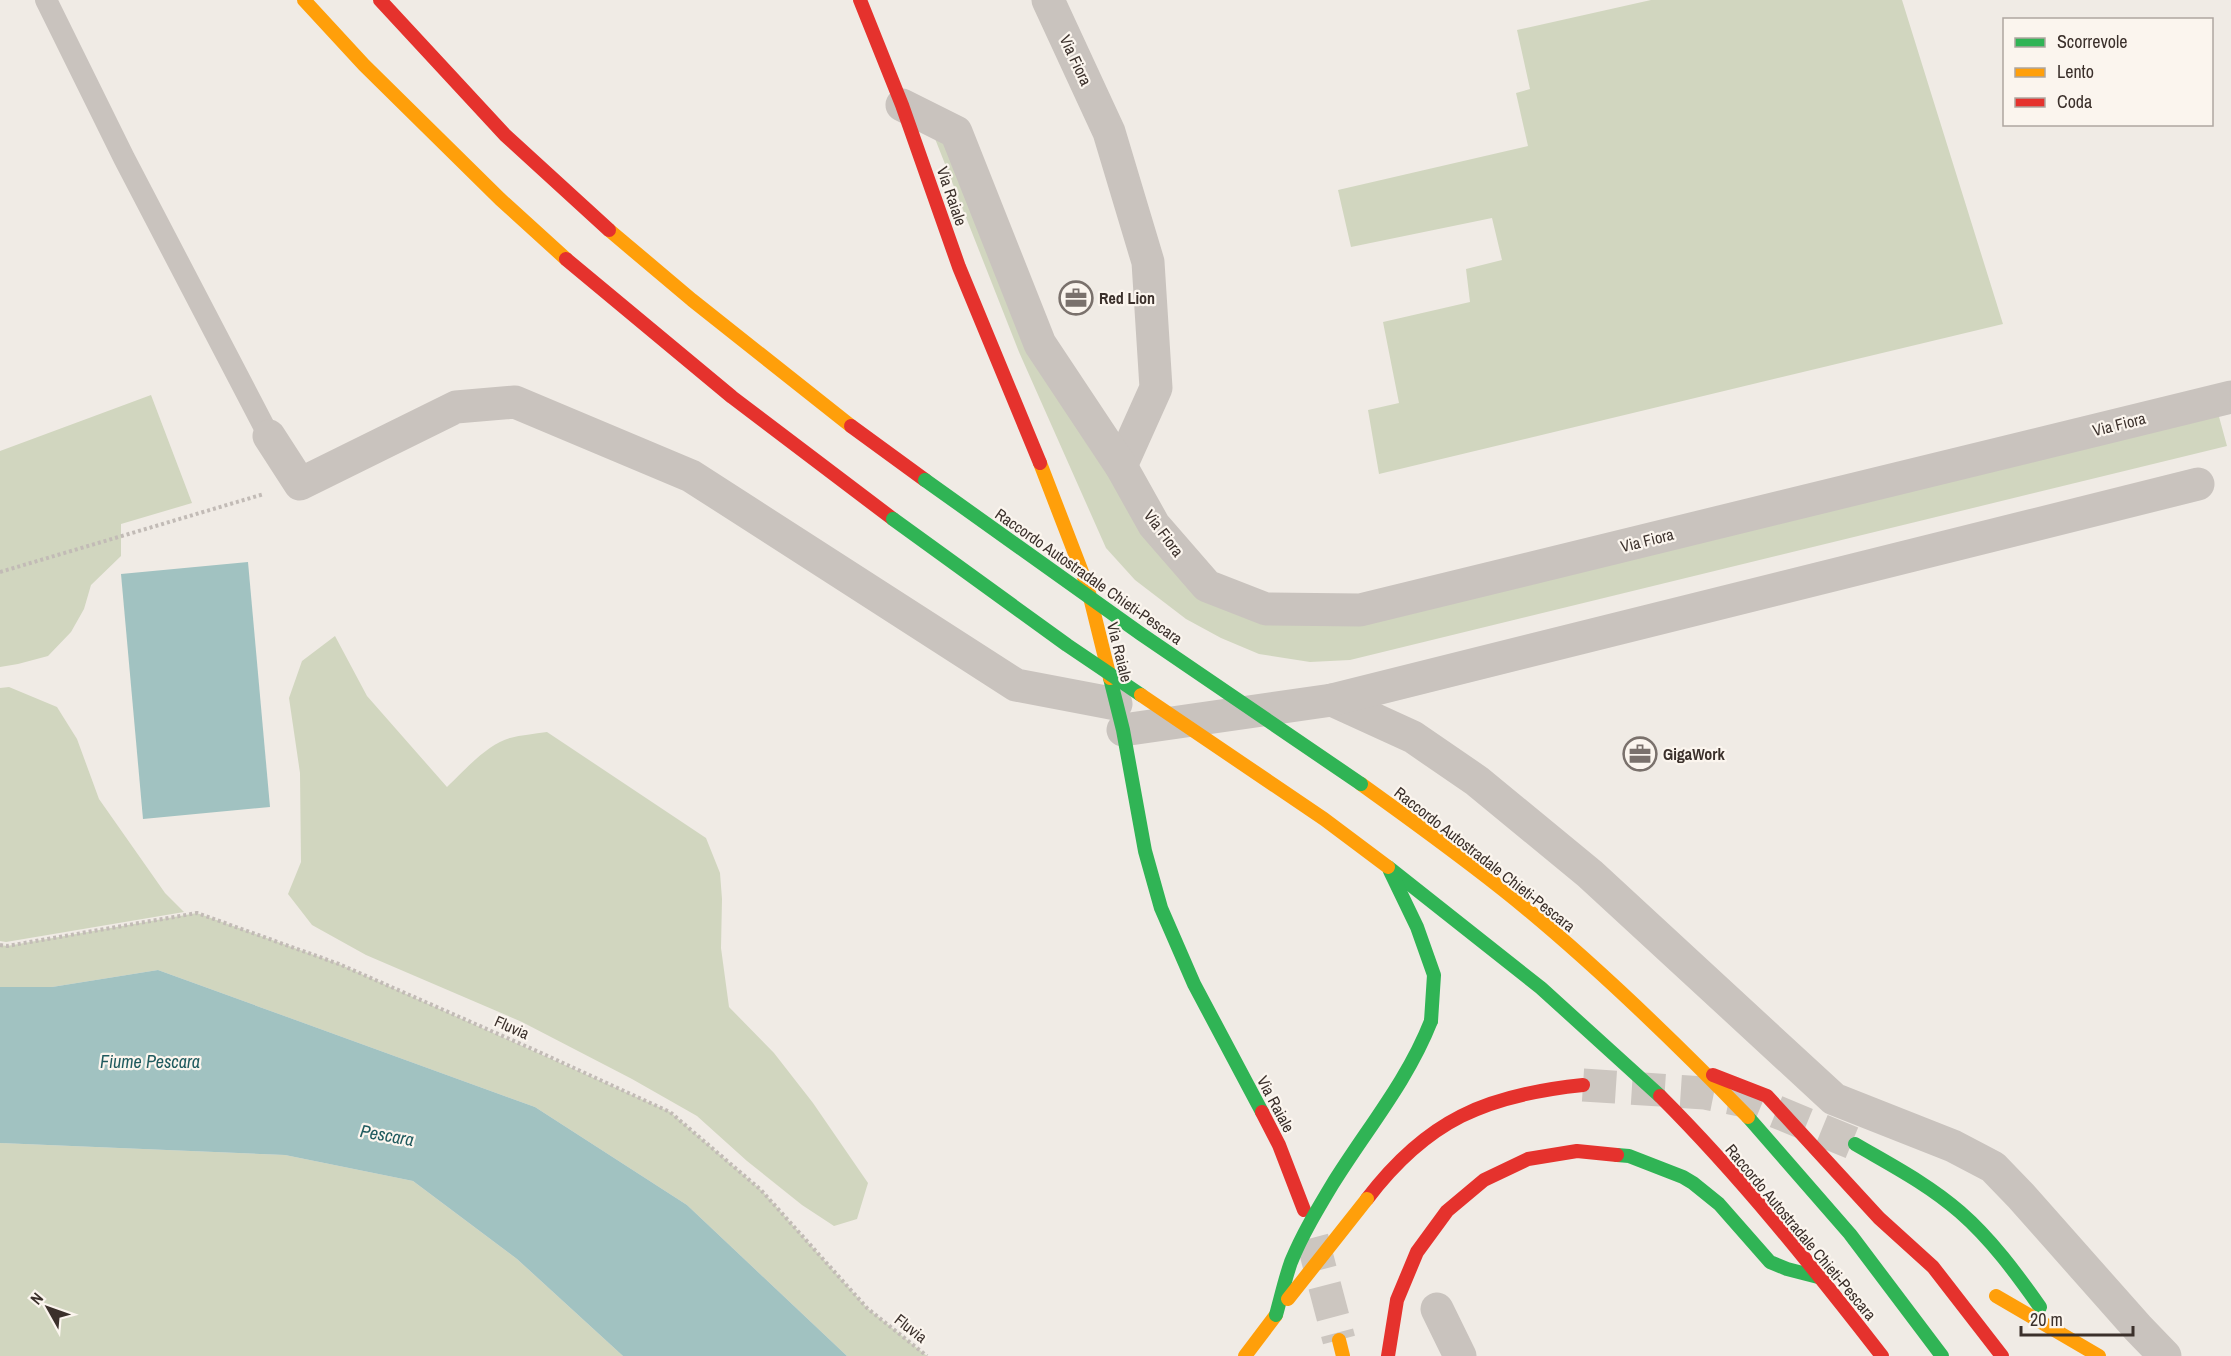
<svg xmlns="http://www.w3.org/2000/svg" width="2231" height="1356" font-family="'Archivo Narrow',sans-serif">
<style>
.green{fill:#d1d6bf}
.water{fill:#a1c2c1}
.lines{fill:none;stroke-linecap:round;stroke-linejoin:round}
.secondary-tunnel{stroke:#ccc6c0;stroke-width:33;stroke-dasharray:33 16;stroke-linecap:butt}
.highway-tunnel{stroke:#ccc6c0;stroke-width:33;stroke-dasharray:33 16;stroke-linecap:butt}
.path{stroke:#c2bbb6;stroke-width:4;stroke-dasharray:3 3;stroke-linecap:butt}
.lane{stroke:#c9c3be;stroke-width:22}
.street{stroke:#c9c3be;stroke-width:33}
.fast{stroke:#30b455;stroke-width:14}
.slow{stroke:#ff9f0a;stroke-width:14}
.jam{stroke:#e5322d;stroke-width:14}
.fast-bridge{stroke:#30b455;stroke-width:14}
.slow-bridge{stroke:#ff9f0a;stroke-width:14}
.labels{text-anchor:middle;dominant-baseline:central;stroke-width:4.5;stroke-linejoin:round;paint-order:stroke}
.street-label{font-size:16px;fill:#3b302b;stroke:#fbf5ee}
.poi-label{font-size:16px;font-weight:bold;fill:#3b302b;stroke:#fbf5ee;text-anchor:start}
.water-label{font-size:18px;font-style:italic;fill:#1f5a5e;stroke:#fbf5ee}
</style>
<rect width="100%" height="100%" fill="#f0ebe5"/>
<g class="green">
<polygon points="1651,0 1902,0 2003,324 1379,474 1368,410 1399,403 1383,322 1470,302 1466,269 1502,260 1492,218 1351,247 1338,190 1528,146 1516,93 1530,89 1517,30"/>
<polygon points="932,131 944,133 1141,529 1258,621 2218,413 2227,446 1350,660 1310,662 1259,654 1221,638 1186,619 1135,580 1106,548 1019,352"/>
<polygon points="151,395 192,503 121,524 121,556 91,585 84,609 71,632 48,656 18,664 0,667 0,451"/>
<path d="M335,636L367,696L447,787C463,772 487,744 510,738C521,735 534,734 547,732L706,838L720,873L722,899L721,948L729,1007L774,1053L813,1103L868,1183L857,1219L834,1226L802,1205L747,1161L697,1116L632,1079L522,1022L366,955L312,925L288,894L301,862L300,773L289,698L302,661Z"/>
<polygon points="9,687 57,707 77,739 99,799 165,893 184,912 6,942 0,941 0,688"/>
<polygon points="197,913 339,964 670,1112 761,1190 867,1308 927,1356 847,1356 687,1205 535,1107 158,970 52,987 0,987 0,945 7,946"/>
<polygon points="0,1143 285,1155 413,1181 517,1259 623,1356 0,1356"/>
</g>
<g class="water">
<polygon points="248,562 270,807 143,819 121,574"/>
<polygon points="158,970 535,1107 687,1205 847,1356 623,1356 517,1259 413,1181 285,1155 0,1143 0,987 52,987"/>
</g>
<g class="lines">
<polyline class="secondary-tunnel" points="1312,1238 1339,1340"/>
<polyline class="highway-tunnel" points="1583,1085 1705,1093 1755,1103 1855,1144"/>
<g class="path">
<polyline points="0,572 264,494"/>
<polyline points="0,945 7,946 197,913 339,964 539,1052 670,1112 761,1190 867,1308 927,1356"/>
</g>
<polyline class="lane" points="46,0 124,158 269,436"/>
<g class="street">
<polyline points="1048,0 1109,132 1148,262 1156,388 1121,466"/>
<polyline points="902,105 956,132 1040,344 1121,466 1154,525 1207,586 1266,609 1360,610 2231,397"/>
<polyline points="269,436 300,484 456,407 515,402 691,476 1016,685 1116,704"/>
<polyline points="1332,700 1413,737 1477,781 1590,874 1834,1099 1953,1146 1993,1167 2021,1196 2138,1328 2165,1356"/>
<polyline points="1123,730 1332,700 2198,484"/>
<polyline points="1437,1309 1460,1356"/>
</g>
<g class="fast">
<polyline points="1110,678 1123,730 1145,851 1161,908 1194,984 1262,1112"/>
<polyline points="1388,867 1541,988 1660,1096"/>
<polyline points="1390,871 1417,927 1434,975 1431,1021"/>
<polyline points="1748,1117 1850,1234 1942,1356"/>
<path d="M1855,1144C1891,1165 1928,1184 1960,1212C1991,1239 2016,1273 2040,1307"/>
<polyline points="1617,1155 1629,1156 1683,1177 1693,1183 1719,1204 1770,1262 1787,1269 1822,1278"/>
</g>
<g class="slow">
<polyline points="304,0 364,65 500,199 566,259"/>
<polyline points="609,230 692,300 851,426"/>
<polyline points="1040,463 1087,585 1110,678"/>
<path d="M1361,784C1415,823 1470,862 1522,905C1602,971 1676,1043 1748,1117"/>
<polyline points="1339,1340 1343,1356"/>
<polyline points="1245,1356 1276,1315"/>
</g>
<g class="jam">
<polyline points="380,0 505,135 609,230"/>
<polyline points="860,0 902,105 959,267 1040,463"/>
<polyline points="566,259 732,397 893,519"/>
<polyline points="851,426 925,480"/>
<polyline points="1713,1075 1767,1096 1879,1218 1933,1267 2002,1356"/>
<path d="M1660,1096C1741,1177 1812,1266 1882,1356"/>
<polyline points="1262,1112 1279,1145 1304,1210"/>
<path d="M1367,1199C1427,1120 1486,1095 1583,1085"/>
<polyline points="1388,1356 1397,1300 1417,1252 1447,1211 1484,1180 1528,1159 1577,1151 1617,1155"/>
</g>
<g class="fast-bridge">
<polyline points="925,480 1141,634 1361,784"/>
<polyline points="893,519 1067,645 1141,695"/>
<path d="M1276,1315C1281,1297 1285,1279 1291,1262C1302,1235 1317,1210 1332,1185C1366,1130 1407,1082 1431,1021"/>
</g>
<g class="slow-bridge">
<polyline points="1141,695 1324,819 1388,867"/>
<polyline points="1996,1296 2099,1356"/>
<polyline points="1288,1299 1367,1199"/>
</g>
</g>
<defs>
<symbol id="office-ring" viewBox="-11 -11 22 22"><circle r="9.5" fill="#fbf5ee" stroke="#7a716c" stroke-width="1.5"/><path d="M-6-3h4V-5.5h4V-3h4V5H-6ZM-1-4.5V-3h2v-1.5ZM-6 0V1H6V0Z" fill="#7a716c"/></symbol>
</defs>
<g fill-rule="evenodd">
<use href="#office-ring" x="1057" y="279" width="38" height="38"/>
<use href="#office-ring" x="1621" y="735" width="38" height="38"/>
</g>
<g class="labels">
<g class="street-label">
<text transform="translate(1076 60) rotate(65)">Via Fiora</text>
<text transform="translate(952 196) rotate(71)">Via Raiale</text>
<text transform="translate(2119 424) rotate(-14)">Via Fiora</text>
<text transform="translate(1164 533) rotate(53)">Via Fiora</text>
<text transform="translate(1647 540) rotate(-14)">Via Fiora</text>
<text transform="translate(1089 576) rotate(35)">Raccordo Autostradale Chieti-Pescara</text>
<text transform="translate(1120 652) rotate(76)">Via Raiale</text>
<text transform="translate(1485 859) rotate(38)">Raccordo Autostradale Chieti-Pescara</text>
<text transform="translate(512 1027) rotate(24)">Fluvia</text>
<text transform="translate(1276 1104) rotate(62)">Via Raiale</text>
<text transform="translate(1801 1232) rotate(50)">Raccordo Autostradale Chieti-Pescara</text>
<text transform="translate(911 1328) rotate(38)">Fluvia</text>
</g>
<g class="poi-label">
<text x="1099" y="298">Red Lion</text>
<text x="1663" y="754">GigaWork</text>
</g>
<g class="water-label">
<text x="150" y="1061">Fiume Pescara</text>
<text transform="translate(387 1135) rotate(10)">Pescara</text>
</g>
</g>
<rect x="2003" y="18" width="210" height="108" fill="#fbf5ee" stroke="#aea6a0" stroke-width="1.5"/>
<rect x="2015" y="38" width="30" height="9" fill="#30b455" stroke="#aea6a0" stroke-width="1.5"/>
<text x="2057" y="48" font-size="18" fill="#3b302b">Scorrevole</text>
<rect x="2015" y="68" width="30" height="9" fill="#ff9f0a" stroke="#aea6a0" stroke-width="1.5"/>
<text x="2057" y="78" font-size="18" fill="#3b302b">Lento</text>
<rect x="2015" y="98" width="30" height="9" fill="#e5322d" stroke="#aea6a0" stroke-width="1.5"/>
<text x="2057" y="108" font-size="18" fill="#3b302b">Coda</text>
<g transform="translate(48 1308) rotate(310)" stroke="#fbf5ee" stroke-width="4.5" paint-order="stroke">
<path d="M0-4.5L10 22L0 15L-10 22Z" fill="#3b302b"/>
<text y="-9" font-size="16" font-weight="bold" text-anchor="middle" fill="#3b302b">N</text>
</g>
<path d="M2021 1326v9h112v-9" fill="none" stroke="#3b302b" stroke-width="3"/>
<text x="2030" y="1326" font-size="18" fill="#3b302b" stroke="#fbf5ee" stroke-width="4.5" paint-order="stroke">20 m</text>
</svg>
